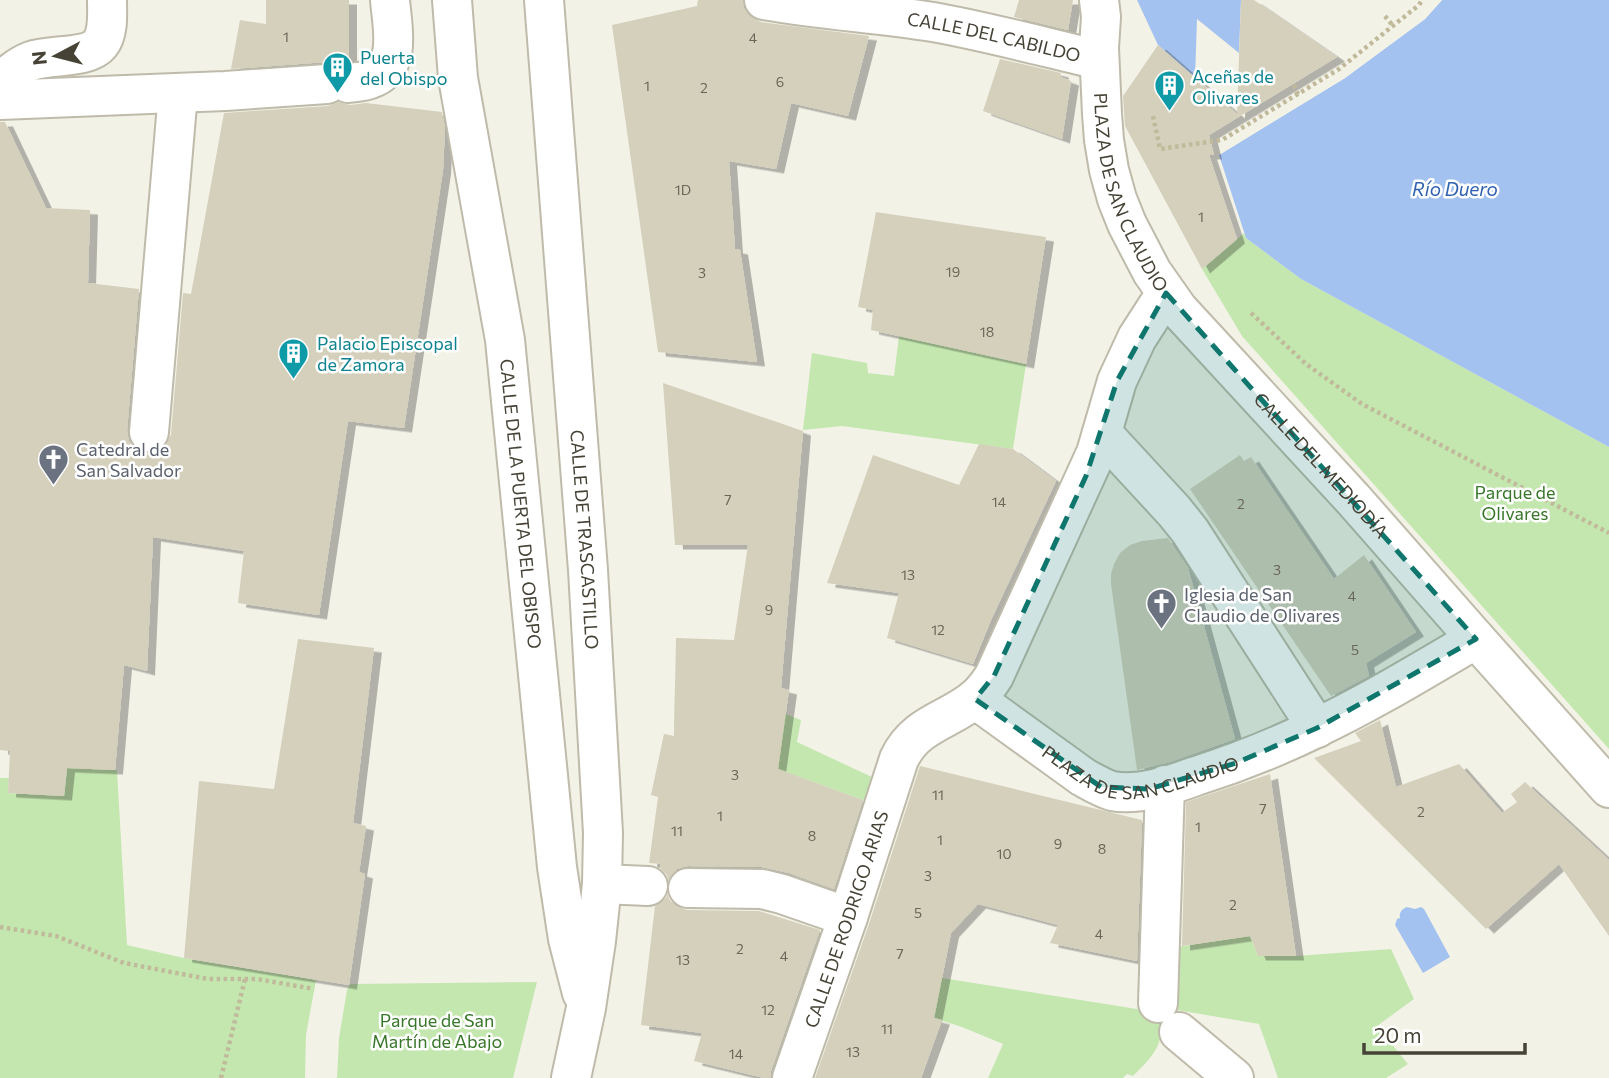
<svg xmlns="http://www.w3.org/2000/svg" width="1609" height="1078" font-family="Commissioner,sans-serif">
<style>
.green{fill:#c4e7b0}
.water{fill:#a4c2ef}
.pier{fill:#f3f2e7}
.building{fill:#d5d0bc;filter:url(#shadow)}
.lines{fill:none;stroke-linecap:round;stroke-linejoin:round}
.minor-casing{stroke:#bfbbaa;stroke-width:42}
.path{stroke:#c0ba9b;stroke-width:4.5;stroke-dasharray:3.5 3.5;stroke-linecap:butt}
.minor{stroke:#fff;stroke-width:38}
.marked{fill:#0f766e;fill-opacity:0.2;stroke:#0f766e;stroke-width:5;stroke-dasharray:14 9;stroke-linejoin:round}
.labels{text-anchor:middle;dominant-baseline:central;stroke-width:5;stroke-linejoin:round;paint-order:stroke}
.number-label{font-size:14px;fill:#6a6658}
.street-label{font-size:18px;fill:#464336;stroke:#fff}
.culture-label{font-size:18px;fill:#0d838f;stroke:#fff;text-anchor:start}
.worship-label{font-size:18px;fill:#5b616d;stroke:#fff;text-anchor:start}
.park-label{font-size:18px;fill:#38772a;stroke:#fff}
.water-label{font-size:19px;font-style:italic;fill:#3062b1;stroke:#fff}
</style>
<defs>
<filter id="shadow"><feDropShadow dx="8" dy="4.5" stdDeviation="0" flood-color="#0004"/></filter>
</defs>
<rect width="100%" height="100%" fill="#f3f2e7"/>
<g class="green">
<polygon points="1244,233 1246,238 1301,279 1609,447 1609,749 1242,336 1202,269"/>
<polygon points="899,336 1026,364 1013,449 842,426 803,430 812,353 867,363 868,373 894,376"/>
<polygon points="675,683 737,695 801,720 797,742 874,778 866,801 722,749 674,736"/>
<polygon points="67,768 117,770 127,945 184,958 316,980 306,1035 305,1078 0,1078 0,778 9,778 8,793 64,796"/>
<polygon points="1250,936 1258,956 1296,956 1391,949 1414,999 1377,1026 1408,1064 1386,1078 1278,1078 1259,1024 1177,1010 1177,947"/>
<path d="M942,978L1162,1013C1163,1046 1156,1053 1133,1076L1127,1074L1123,1078H988L1003,1044L962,1027L886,1003Z"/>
<polygon points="537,982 513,1078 337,1078 339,1038 347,990 350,984"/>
</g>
<g class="water">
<polygon points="1137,0 1241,0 1239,53 1197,19 1195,78 1158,45"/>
<polygon points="1442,0 1609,0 1609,447 1301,279 1246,238 1219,155 1345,78 1425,19"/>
<path d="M1407,907L1415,909L1421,907L1424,909L1450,957L1423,973L1395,925L1397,919L1400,918C1399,912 1402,909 1407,907Z"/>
</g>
<polygon class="pier" points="1437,0 1442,0 1425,19 1345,78 1219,155 1215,155 1217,152 1343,75 1422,16"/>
<g class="building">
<polygon points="266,0 349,0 349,61 337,65 326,62 231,69 240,20 266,24"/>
<polygon points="698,0 743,0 744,8 750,16 760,22 869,36 848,116 791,103 776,169 729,161 735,249 740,250 757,362 658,352 612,25 697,6"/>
<polygon points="1019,0 1073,0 1068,30 1014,17"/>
<polygon points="1241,0 1254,0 1337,57 1209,135 1214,155 1209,155 1237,239 1202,269 1125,126 1123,96 1158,45 1237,114"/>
<polygon points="1000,59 1061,73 1060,77 1071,81 1062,139 983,111"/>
<polygon points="338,102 350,105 366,103 442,112 445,128 443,170 404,428 348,421 319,615 238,603 244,551 153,537 147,671 124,665 115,770 67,768 64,796 8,793 10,751 0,750 0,122 5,122 46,208 90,210 88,283 139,289 127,431 129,441 136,449 148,454 159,451 166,445 171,434 183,293 191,294 224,113 328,106"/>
<polygon points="876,212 1046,237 1026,364 871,330 873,310 858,307"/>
<polygon points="663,383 803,431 781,688 789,690 778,769 863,800 834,889 789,873 762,867 688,866 677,869 668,880 667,875 660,868 660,864 649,863 658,797 651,795 664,734 674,736 676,638 734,640 748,545 675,545"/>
<polygon points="979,444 1013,449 1056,481 991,620 973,664 887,638 899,593 827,583 873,455 959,485"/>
<polygon points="1240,455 1244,461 1251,457 1334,579 1364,555 1416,632 1366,663 1369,676 1331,696 1190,489"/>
<polygon points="1168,538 1188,568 1235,739 1170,762 1137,770 1111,584 1111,574 1114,564 1120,553 1130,545 1142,541"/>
<polygon points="298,639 374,648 353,823 366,826 359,872 365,874 349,985 184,958 199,781 274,789"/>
<polygon points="1380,720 1396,787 1459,764 1502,813 1517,802 1511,794 1525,782 1609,860 1609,936 1559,864 1486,929 1314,758 1361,741 1355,733"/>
<polygon points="920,766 1142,820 1137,961 1050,943 1058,925 978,904 951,933 934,1018 942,1020 921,1078 815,1078 869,924"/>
<polygon points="1270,774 1296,956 1258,956 1250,936 1182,946 1186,802"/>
<polygon points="668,894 669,899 676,906 687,910 759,911 820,930 771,1071 771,1078 764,1078 694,1061 702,1033 641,1025 655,906 666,898"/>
</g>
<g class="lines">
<defs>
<g id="minor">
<path id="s1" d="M452,0L458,78L505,340L557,867L568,939L582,993"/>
<path id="s2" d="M544,0L588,570L603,833L602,884L596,941L586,1008L571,1078"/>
<path id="s3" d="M764,0C820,10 877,13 933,22C989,32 1044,47 1099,60"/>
<path id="s4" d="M1099,0L1101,17L1099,48L1102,114L1104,140L1109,170L1117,199L1127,224L1152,272L1178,309L1353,499L1476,639L1609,788"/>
<path d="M348,83C355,82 364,82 370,79C403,68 392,26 390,0"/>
<path d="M0,84C9,74 18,66 31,61C50,54 88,59 100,44C109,33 107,13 107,0"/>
<polyline points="0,100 225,91 327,84"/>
<polyline points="149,432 178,93"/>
<polyline points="1102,433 1174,511 1190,531 1317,728"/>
<path id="s5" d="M975,699L1083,777C1092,782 1102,788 1112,791C1139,796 1171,785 1196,776C1237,763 1277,747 1316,728C1371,702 1423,670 1476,639"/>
<polyline points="602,884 648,886"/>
<polyline points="688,888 762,889 782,894 848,917"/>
<polyline points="1158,1003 1165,785"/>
<polyline points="1179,1032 1234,1078"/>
<path id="s6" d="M792,1078L848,917L899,759C916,723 949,721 976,698C984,691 989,684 994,676L1096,453L1117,381L1137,338L1166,293"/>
</g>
</defs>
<use href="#minor" class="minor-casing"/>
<g class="path">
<polyline points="1385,16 1393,26"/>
<polyline points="1294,85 1298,94"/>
<polyline points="1153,116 1160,149 1222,140 1339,69 1419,5 1422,0"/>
<polyline points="1251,313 1306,364 1362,404 1609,533"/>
<polyline points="0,927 56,936 124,963 208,979 257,979 314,989"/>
<polyline points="221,1078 245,979"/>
</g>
<use href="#minor" class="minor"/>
</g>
<path class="marked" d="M1166,293L1476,639L1317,728L1236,763L1149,789L1101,787L975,699L994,676L1086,476L1117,381Z"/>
<defs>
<symbol id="building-pin" viewBox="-11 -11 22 30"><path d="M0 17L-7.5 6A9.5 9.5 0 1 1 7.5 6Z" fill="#0f9aa8" stroke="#fff"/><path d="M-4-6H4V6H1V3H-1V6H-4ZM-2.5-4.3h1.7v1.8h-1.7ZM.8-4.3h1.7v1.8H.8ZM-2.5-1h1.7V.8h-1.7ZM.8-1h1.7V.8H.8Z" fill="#fff"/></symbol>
<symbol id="church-pin" viewBox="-11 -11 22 30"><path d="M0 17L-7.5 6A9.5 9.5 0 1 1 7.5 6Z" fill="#6b7280" stroke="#fff"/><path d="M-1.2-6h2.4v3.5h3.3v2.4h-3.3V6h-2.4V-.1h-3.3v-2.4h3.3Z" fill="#fff"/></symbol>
</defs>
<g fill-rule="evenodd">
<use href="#building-pin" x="320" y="50" width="35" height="47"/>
<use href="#building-pin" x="1152" y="68" width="35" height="47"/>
<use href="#building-pin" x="276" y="336" width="35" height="47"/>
<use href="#church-pin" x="36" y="442" width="35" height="47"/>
<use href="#church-pin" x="1144" y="586" width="35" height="47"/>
</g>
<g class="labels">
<g class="number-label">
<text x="286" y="36">1</text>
<text x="753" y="37">4</text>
<text x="780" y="81">6</text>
<text x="647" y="85">1</text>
<text x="704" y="87">2</text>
<text x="683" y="189">1D</text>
<text x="1201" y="216">1</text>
<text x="953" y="271">19</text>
<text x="702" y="272">3</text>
<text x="987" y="331">18</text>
<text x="728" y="499">7</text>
<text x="999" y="501">14</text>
<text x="1241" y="503">2</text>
<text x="1277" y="569">3</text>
<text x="908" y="574">13</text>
<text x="1352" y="595">4</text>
<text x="769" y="609">9</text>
<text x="938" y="629">12</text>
<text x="1355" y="649">5</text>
<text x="735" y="774">3</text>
<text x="938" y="794">11</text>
<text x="1263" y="808">7</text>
<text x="1421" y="811">2</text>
<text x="720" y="815">1</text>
<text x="1198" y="826">1</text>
<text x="677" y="830">11</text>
<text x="812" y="835">8</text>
<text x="940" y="839">1</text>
<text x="1058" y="843">9</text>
<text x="1102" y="848">8</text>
<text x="1004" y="853">10</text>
<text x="928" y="875">3</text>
<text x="1233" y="904">2</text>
<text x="918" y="912">5</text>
<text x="1099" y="933">4</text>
<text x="740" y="948">2</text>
<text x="900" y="953">7</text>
<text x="784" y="955">4</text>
<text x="683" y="959">13</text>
<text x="768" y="1009">12</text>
<text x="887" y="1028">11</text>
<text x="853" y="1051">13</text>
<text x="736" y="1053">14</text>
</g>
<g class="street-label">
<text stroke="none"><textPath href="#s3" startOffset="233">CALLE DEL CABILDO</textPath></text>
<text stroke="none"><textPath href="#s4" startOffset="198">PLAZA DE SAN CLAUDIO</textPath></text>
<text stroke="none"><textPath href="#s4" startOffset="539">CALLE DEL MEDIODÍA</textPath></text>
<text stroke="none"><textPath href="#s1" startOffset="509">CALLE DE LA PUERTA DEL OBISPO</textPath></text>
<text stroke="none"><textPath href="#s2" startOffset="541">CALLE DE TRASCASTILLO</textPath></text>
<text stroke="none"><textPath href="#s5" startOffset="191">PLAZA DE SAN CLAUDIO</textPath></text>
<text stroke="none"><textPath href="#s6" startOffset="168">CALLE DE RODRIGO ARIAS</textPath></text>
</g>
<g class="culture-label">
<text x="360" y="57">Puerta<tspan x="360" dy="21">del Obispo</tspan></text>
<text x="1192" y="76">Aceñas de<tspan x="1192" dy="21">Olivares</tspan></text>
<text x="317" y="343">Palacio Episcopal<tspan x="317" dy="21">de Zamora</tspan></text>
</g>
<g class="worship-label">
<text x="76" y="449">Catedral de<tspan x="76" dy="21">San Salvador</tspan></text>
<text x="1184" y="594">Iglesia de San<tspan x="1184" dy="21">Claudio de Olivares</tspan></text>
</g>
<g class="park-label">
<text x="1515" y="492">Parque de<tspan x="1515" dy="21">Olivares</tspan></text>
<text x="437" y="1020">Parque de San<tspan x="437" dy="21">Martín de Abajo</tspan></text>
</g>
<g class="water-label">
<text x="1455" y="188">Río Duero</text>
</g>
</g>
<g transform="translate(56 56) rotate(263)" stroke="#ffffff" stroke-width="5" paint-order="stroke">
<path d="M0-5L12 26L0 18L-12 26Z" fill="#464336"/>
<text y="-10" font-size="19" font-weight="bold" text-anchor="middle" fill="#464336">N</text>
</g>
<path d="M1364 1043v10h161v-10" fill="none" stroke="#464336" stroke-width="3.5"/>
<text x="1374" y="1043" font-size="21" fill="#464336" stroke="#ffffff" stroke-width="5" paint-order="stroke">20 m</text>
</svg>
